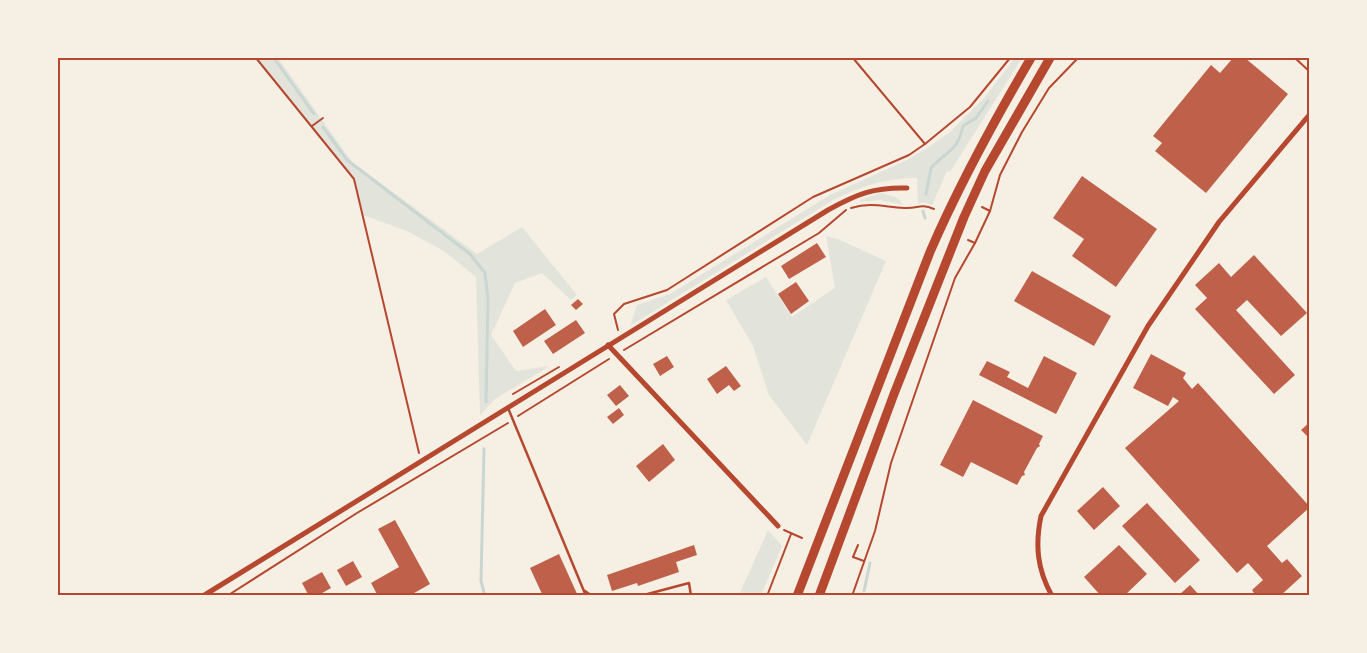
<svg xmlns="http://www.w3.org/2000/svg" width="1367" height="653" font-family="Raleway,sans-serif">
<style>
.green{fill:#e2e4dc}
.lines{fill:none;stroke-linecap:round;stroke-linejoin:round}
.stream{stroke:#c9d6d2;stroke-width:3}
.building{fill:#bf614a}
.path{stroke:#b5482f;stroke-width:2}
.service{stroke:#b5482f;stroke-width:2.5}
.minor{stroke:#b5482f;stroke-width:5}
.trunk{stroke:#b5482f;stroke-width:9}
.neatline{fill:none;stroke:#b5482f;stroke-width:2}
</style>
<rect width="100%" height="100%" fill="#f6efe4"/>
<g class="green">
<polygon points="256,58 278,58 352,162 477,254 522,227 577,295 571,300 542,273 515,283 491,335 516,371 550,366 495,399 480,415 476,277 444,251 407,231 363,215 354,179"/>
<path d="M1015,58H1022L950,172L947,171L932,205L923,202L918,204L917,178C886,178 861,186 833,200L630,326L637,305L670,294L830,195L907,160L927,148L950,132L984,98Z"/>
<polygon points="881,193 898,198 903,205 880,200 860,202 860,200"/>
<polygon points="826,236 838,239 886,261 807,445 769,395 753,346 726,300 766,277 792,317 835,288"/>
<polygon points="768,530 782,546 761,595 739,595"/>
</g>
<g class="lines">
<g class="stream">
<polyline points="274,58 314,114"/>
<polyline points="323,127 347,160 470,254 485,273 488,300 486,402"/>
<path d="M926,194L931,168C947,150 957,153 963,126L976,118L988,101"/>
<polyline points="923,211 925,218"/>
<polyline points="484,449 481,581 485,596"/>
<polyline points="864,591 870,563"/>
</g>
</g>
<g class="building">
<polygon points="1233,58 1245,58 1288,94 1206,193 1155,151 1162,143 1153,136 1211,65 1220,73"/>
<polygon points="1082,176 1157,229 1116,287 1072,256 1084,239 1053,218"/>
<polygon points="817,243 826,257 789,279 781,266"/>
<polygon points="1254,255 1307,313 1281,336 1247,300 1236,310 1295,375 1274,394 1195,309 1207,298 1195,285 1219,263 1231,277"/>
<polygon points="1032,271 1111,316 1094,346 1014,301"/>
<polygon points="796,282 809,301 791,314 778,294"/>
<polygon points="578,299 583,304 576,310 571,305"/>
<polygon points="545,309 556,325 523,347 513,331"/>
<polygon points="576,320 585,333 553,354 544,341"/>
<polygon points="1151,354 1186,373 1183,378 1192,389 1198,383 1310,507 1267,546 1282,563 1287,559 1302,576 1280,596 1256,596 1252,590 1263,580 1248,563 1237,573 1125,448 1179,401 1173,397 1168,406 1133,388"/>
<polygon points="667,356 674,367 660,376 653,364"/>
<polygon points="1044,356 1077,373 1056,414 979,375 987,361 1010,372 1007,377 1028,388"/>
<polygon points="726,366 741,386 734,391 729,385 717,394 707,379"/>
<polygon points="620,385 629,396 616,406 607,395"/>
<polygon points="973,400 1043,436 1039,444 1040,446 1037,448 1024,472 1025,475 1022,476 1017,485 971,462 963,477 940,465"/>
<polygon points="619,408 624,415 613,424 607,417"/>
<polygon points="1310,422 1310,439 1301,430"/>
<polygon points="663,444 675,460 649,482 636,466"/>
<polygon points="1103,487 1120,506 1094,530 1077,511"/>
<polygon points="1147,503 1200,560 1175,583 1122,526"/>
<polygon points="395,520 430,584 409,596 378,596 371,583 399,567 378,529"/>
<polygon points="694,545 697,555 676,562 679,572 638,586 637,583 612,591 607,575"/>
<polygon points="1119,545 1147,574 1124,596 1101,596 1084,577"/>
<polygon points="559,554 578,596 543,596 530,568"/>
<polygon points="353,561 362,577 346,586 337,570"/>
<polygon points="322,572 331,588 317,596 309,596 302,583"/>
<polygon points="1190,585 1200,596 1178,596"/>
</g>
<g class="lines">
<g class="path">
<polyline points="256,58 354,179 419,453"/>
<polyline points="853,58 925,144"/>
<polyline points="1295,58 1310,72"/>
<polyline points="312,126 323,118"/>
<polyline points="982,207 990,211"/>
<path d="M851,208C871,202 884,207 904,208C919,209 919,203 934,209"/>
<polyline points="968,240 975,243"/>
<polyline points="618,330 614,314 624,304 667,290 813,197 909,155 925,144 970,107 1010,58"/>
<polyline points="624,350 819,233 846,210"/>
<polyline points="513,394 559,367"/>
<polyline points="518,416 609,359"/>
<polyline points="784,530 802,538"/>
<polyline points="853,557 858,545"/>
<polyline points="853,557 864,561"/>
<polyline points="227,596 357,513 508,423"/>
<polyline points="767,596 791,534"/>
<polyline points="852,596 875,531 891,463 955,278 975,243 990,211 1000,175 1022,132 1049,88 1078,58"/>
</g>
<g class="service">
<polyline points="508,408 586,596"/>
<polyline points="585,591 592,596"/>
<polyline points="640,596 689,583 691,596"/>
</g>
<g class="minor">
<polyline points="608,345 778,526"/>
<path d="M203,596L828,210C857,194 874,187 907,188"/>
<path d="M1052,596C1037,569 1035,545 1041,516L1148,326L1219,222L1310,114"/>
</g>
<g class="trunk">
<path d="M797,596L930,252C959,185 994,121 1031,58"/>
<polyline points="819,596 894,394 964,217 985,171 1050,58"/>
</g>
</g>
<rect width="1367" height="653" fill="none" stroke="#f6efe4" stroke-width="118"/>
<rect x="59" y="59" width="1249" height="535" class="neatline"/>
</svg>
